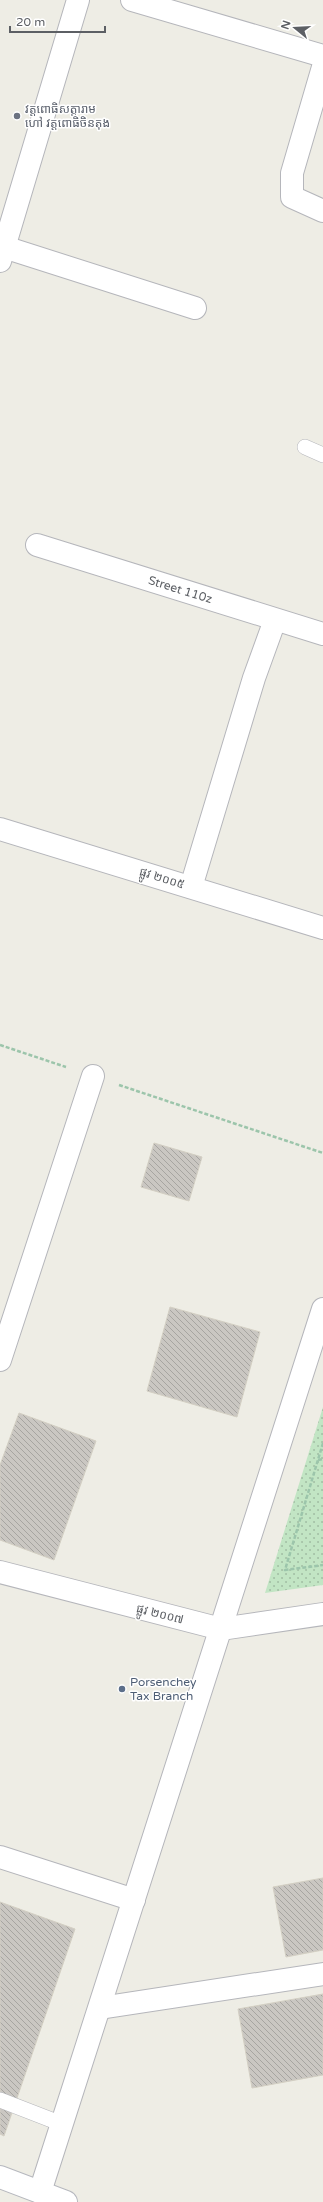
<svg xmlns="http://www.w3.org/2000/svg" width="323" height="2202" font-family="'Varela Round','Noto Sans Khmer',sans-serif">
<style>
.park{fill:url(#park-dots)}
.building{fill:url(#building-back-hatch);stroke:#d3cfc3}
.lines{fill:none;stroke-linecap:round;stroke-linejoin:round}
.service-casing{stroke:#b5b6bb;stroke-width:16}
.minor-casing{stroke:#b5b6bb;stroke-width:24}
.secondary-casing{stroke:#b6b8be;stroke-width:24}
.path{stroke:#9cc5ab;stroke-width:2.5;stroke-dasharray:4 2;stroke-linecap:butt}
.service{stroke:#fff;stroke-width:15}
.minor{stroke:#fff;stroke-width:22}
.secondary{stroke:#fff;stroke-width:22}
.worship-dot{fill:#6b7280;stroke:#fff;stroke-width:1.5}
.service-dot{fill:#5c6f8a;stroke:#fff;stroke-width:1.5}
.labels{text-anchor:middle;dominant-baseline:central;stroke-width:3;stroke-linejoin:round;paint-order:stroke}
.worship-label{font-size:12px;fill:#5b616d;stroke:#fff;text-anchor:start}
.street-label{font-size:12px;fill:#5c5f64;stroke:#fff}
.service-label{font-size:12px;fill:#4e5e75;stroke:#fff;text-anchor:start}
</style>
<defs>
<pattern id="park-dots" width="8" height="8" patternUnits="userSpaceOnUse"><rect width="8" height="8" fill="#c2e5c4"/><path d="M2 2h.1M6 6h.1" fill="none" stroke="#a1bda3" stroke-width="1.8" stroke-linecap="round"/></pattern>
<pattern id="building-back-hatch" width="6" height="6" patternUnits="userSpaceOnUse"><rect width="6" height="6" fill="#cac7c2"/><path d="M-1 5l2 2M0 0l6 6M5-1l2 2" fill="none" stroke="#a7a5a1"/></pattern>
</defs>
<rect width="100%" height="100%" fill="#eeede5"/>
<polygon class="park" points="323,1407 323,1585 265,1593"/>
<g class="building">
<polygon points="154,1143 202,1157 189,1201 141,1187"/>
<polygon points="170,1307 260,1332 237,1417 147,1391"/>
<polygon points="19,1413 96,1441 54,1560 0,1540 0,1465"/>
<polygon points="323,1878 323,1950 286,1957 273,1887"/>
<polygon points="0,1902 75,1929 4,2136 0,2134"/>
<polygon points="323,1994 323,2075 252,2088 238,2009"/>
</g>
<g class="lines">
<defs>
<g id="service">
<polyline points="305,447 323,455"/>
<polyline points="0,2100 62,2124"/>
</g>
<g id="minor">
<polyline points="132,0 323,56"/>
<polyline points="323,67 292,173 292,197 323,211"/>
<polyline points="4,247 195,308"/>
<polyline points="0,261 78,0"/>
<path id="s1" d="M37,545L323,634"/>
<polyline points="0,829 323,928"/>
<polyline points="191,887 254,678 275,620"/>
<polyline points="0,1360 93,1076"/>
<polyline points="0,1572 221,1629 323,1614"/>
<polyline points="0,1857 134,1900"/>
<polyline points="100,2008 323,1974"/>
<polyline points="40,2192 323,1309"/>
</g>
<polyline id="secondary" points="0,2177 66,2202"/>
</defs>
<use href="#service" class="service-casing"/>
<use href="#minor" class="minor-casing"/>
<use href="#secondary" class="secondary-casing"/>
<g class="path">
<polyline points="0,1045 66,1067"/>
<polyline points="119,1085 323,1153"/>
<polyline points="323,1443 285,1570 323,1565"/>
<polyline points="318,1460 323,1459"/>
</g>
<use href="#service" class="service"/>
<use href="#minor" class="minor"/>
<use href="#secondary" class="secondary"/>
</g>
<circle class="worship-dot" cx="17" cy="116" r="4"/>
<circle class="service-dot" cx="122" cy="1689" r="4"/>
<g class="labels">
<g class="worship-label">
<text x="25" y="109">វត្តពោធិសត្តារាម<tspan x="25" dy="14">ហៅ វត្តពោធិចិនតុង</tspan></text>
</g>
<g class="street-label">
<text stroke="none"><textPath href="#s1" startOffset="150">Street 110z</textPath></text>
<text transform="translate(162 878) rotate(17)">ផ្លូវ ២០០៥</text>
<text transform="translate(160 1614) rotate(14)">ផ្លូវ ២០០៧</text>
</g>
<g class="service-label">
<text x="130" y="1682">Porsenchey<tspan x="130" dy="14">Tax Branch</tspan></text>
</g>
</g>
<g transform="translate(295 28) rotate(288)" stroke="#ffffff" stroke-width="3" paint-order="stroke">
<path d="M0-3L7 15L0 10L-7 15Z" fill="#5c5f64"/>
<text y="-6" font-size="11" font-weight="bold" text-anchor="middle" fill="#5c5f64">N</text>
</g>
<path d="M10 26v6h95v-6" fill="none" stroke="#5c5f64" stroke-width="2"/>
<text x="16" y="26" font-size="12" fill="#5c5f64" stroke="#ffffff" stroke-width="3" paint-order="stroke">20 m</text>
</svg>
